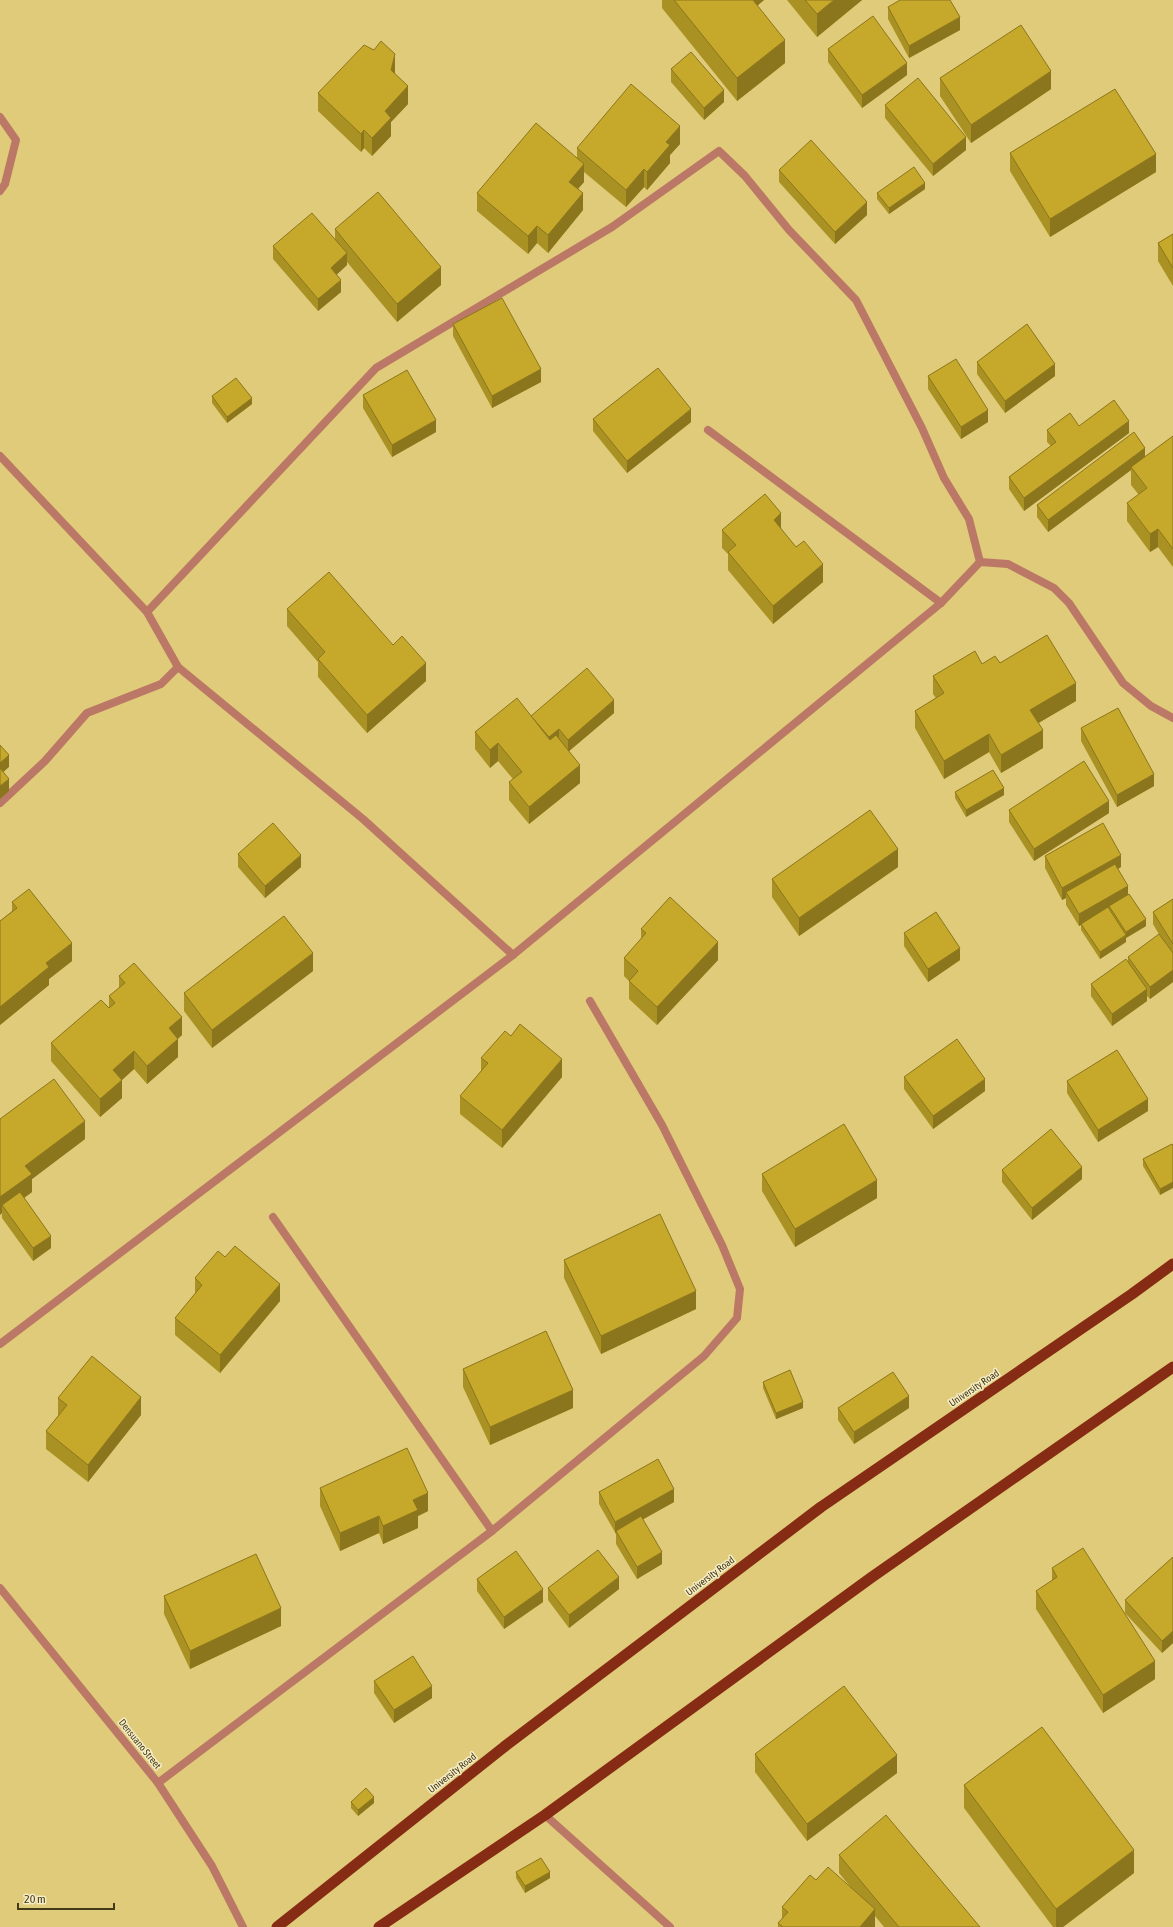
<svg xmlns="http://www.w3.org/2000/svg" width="1173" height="1927" font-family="'Asap Condensed',sans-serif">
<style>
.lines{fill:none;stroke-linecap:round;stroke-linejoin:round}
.minor{stroke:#bc7866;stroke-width:8}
.trunk{stroke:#862c14;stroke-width:11}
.wall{fill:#aa9124}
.shaded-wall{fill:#8b761d}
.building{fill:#c6a92a;stroke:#8b761d}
.labels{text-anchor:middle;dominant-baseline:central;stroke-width:3;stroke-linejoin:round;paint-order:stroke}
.street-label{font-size:10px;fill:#433a18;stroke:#f6ecc5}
</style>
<rect width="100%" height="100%" fill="#dfcb79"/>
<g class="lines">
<g class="minor">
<polyline points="0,117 16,140 5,184 0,191"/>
<polyline points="708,430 941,603"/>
<polyline points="0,456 147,612 178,667 363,819 513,955 941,603 980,562 1008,564 1054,588 1069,603 1123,683 1151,706 1173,718"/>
<polyline points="147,612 376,368 612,227 719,151 745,176 789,230 856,300 922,428 944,478 969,519 980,562"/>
<polyline points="0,803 45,761 87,713 161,684 178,667"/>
<polyline points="273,1217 492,1531"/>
<polyline points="0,1344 513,955"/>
<polyline points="0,1588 158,1783 212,1866 243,1927"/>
<polyline points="158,1783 492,1531 704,1356 737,1318 740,1289 722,1245 662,1125 590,1001"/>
<polyline points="545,1815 670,1927"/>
</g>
<g class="trunk">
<polyline points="277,1927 504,1747 821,1507 1132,1294 1173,1264"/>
<polyline points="379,1927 545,1815 872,1577 1173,1367"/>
</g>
</g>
<g class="wall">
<polygon points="662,0 764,0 757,6 785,63 737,101 662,8"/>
<polygon points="787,0 862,0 817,37"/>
<polygon points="888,7 960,30 909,58 888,19"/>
<polygon points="828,49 907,75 862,108 828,62"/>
<polygon points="671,69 724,102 704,120 671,82"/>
<polygon points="395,72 395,73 408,104 391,122 391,136 372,156 364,148 361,152 318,111 318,93"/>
<polygon points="940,78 1051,89 971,143 940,96"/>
<polygon points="885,105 966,150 933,176 885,118"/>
<polygon points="680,144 670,155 670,163 647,190 644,187 626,207 584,172 584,182 578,189 583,210 548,253 537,243 528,254 477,211 477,193 577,157 577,148"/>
<polygon points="1010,153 1156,172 1050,237 1010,171"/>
<polygon points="779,170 867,215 835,244 779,182"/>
<polygon points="925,189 889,214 877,199 877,193"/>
<polygon points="335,229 441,285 397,322 347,262 347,265 336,275 341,292 318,311 273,259 273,246 335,239"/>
<polygon points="1173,234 1173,286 1158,261 1158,243"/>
<polygon points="453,324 541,382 492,408 453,336"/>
<polygon points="977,362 1055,376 1005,413 977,374"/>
<polygon points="928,376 988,422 961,439 928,389"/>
<polygon points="363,395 436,432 392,457 363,408"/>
<polygon points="212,396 252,404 227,423 212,403"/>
<polygon points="593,419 691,422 627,473 593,431"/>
<polygon points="1079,426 1129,433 1024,511 1009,489 1009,477 1051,446 1047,442 1047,430"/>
<polygon points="1173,436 1173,567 1158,547 1150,552 1127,521 1127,503 1139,495 1131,485 1131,470 1048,532 1037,517 1037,505 1145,457"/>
<polygon points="781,529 823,582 773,624 728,570 728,554 722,548 722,530"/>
<polygon points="287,609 426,681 367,733 318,677 318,662 287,626"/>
<polygon points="1000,663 1076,701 1038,723 1043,748 1001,773 989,752 944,779 915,728 915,711 936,698 933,694 933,676 982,664"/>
<polygon points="614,713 569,751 580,783 529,824 509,800 509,782 513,779 498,761 490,768 475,749 475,732 531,717 531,716"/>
<polygon points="1081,728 1154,786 1117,807 1081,741"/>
<polygon points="955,792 1004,795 966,817 955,798"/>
<polygon points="1009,810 1109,813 1034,861 1009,822"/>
<polygon points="238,854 301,867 265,898 238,867"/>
<polygon points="1045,856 1121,867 1118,869 1128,895 1146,926 1126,938 1126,942 1100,959 1081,930 1081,925 1079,926 1066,905 1066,898 1062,900 1045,868"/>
<polygon points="898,867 799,936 772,897 772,879"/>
<polygon points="1173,899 1173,982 1150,999 1147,996 1147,1001 1112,1026 1091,996 1091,984 1128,961 1128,957 1160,936 1153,924 1153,912"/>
<polygon points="12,902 72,961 49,979 49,985 0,1025 0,921 12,911"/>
<polygon points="641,929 718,960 657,1025 629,999 629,981 624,976 624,958 641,939"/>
<polygon points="904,933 960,960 928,982 904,946"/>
<polygon points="313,971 212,1048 184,1011 184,993"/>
<polygon points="119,976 182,1035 178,1039 178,1057 147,1084 134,1069 122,1080 122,1098 100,1117 51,1061 51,1043 109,1008 109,996 119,988"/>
<polygon points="481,1058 562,1077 502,1148 460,1114 460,1096 481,1071"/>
<polygon points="904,1077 985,1091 933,1129 904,1089"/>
<polygon points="1067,1081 1148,1111 1098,1142 1067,1093"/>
<polygon points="0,1119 85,1139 32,1179 32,1192 24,1198 51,1248 33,1261 2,1218"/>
<polygon points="1172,1144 1160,1195 1143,1166 1143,1159"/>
<polygon points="1002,1170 1082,1179 1032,1220 1002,1182"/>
<polygon points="762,1174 877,1198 795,1247 762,1191"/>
<polygon points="564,1260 696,1309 601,1354 564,1278"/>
<polygon points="195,1278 280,1301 220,1373 175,1335 175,1318 195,1294"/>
<polygon points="463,1369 573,1408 490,1445 463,1387"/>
<polygon points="763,1382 803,1408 776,1419 763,1388"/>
<polygon points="58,1398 141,1415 88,1482 46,1449 46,1431 58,1416"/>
<polygon points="838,1408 909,1408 854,1444 838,1420"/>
<polygon points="320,1488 428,1511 418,1516 418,1528 383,1544 379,1533 340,1551 320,1506"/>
<polygon points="599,1492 674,1502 643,1519 662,1564 637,1579 616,1544 616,1534 599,1504"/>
<polygon points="1173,1557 1173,1643 1162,1653 1125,1613 1125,1600"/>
<polygon points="1052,1568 1155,1679 1103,1713 1036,1609 1036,1591 1052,1581"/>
<polygon points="477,1579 543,1602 504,1629 477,1591"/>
<polygon points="548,1588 619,1589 569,1628 548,1600"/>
<polygon points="164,1596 281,1626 190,1669 164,1614"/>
<polygon points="374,1681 432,1698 394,1723 374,1693"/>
<polygon points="755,1754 897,1773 807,1841 755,1772"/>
<polygon points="964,1785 1134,1873 1063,1927 1053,1927 964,1808"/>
<polygon points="351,1802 374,1803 358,1816 351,1808"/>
<polygon points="839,1855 980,1927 884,1927 875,1916 875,1927 778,1927 778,1923 782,1919 782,1907 816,1880 853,1890 839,1873"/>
<polygon points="516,1872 550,1878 525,1893 516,1878"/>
</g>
<g class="shaded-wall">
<polygon points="746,0 764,0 746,15"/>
<polygon points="834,0 862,0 817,37 817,14"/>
<polygon points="960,17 960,30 909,58 909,46"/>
<polygon points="785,40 785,63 737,101 737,78"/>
<polygon points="395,54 395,72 391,88 391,70"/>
<polygon points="907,63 907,75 862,108 862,95"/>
<polygon points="1051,71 1051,89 971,143 971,125"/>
<polygon points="408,86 408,104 391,122 391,136 372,156 372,138 385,111"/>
<polygon points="724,90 724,102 704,120 704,108"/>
<polygon points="680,126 680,144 670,155 670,163 647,190 647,172 666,142"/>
<polygon points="364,130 364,148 361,152 361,134"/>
<polygon points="966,137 966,150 933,176 933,164"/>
<polygon points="1156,154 1156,172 1050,237 1050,219"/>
<polygon points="584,164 584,182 569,199 569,182"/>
<polygon points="644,169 644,187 626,207 626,190"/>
<polygon points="925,183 925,189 889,214 889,208"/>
<polygon points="583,193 583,210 548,253 548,235"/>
<polygon points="867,202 867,215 835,244 835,232"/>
<polygon points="537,226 537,243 528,254 528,236"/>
<polygon points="347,253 347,265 331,280 331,268"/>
<polygon points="441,267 441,285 397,322 397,304"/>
<polygon points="341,280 341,292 318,311 318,299"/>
<polygon points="1055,364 1055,376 1005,413 1005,401"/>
<polygon points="541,369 541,382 492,408 492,396"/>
<polygon points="252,398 252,404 227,423 227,417"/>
<polygon points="691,409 691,422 627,473 627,461"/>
<polygon points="988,410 988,422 961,439 961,427"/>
<polygon points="436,420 436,432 392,457 392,445"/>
<polygon points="1129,421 1129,433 1024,511 1024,498"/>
<polygon points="1145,448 1145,460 1131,467 1131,470 1048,532 1048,520"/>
<polygon points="781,513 781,531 774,520"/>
<polygon points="1158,529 1158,547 1150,552 1150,534"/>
<polygon points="823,564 823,582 773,624 773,606"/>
<polygon points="426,663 426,681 367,733 367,715"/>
<polygon points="1076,683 1076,701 1030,728 1030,710"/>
<polygon points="614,700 614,713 568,752 568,740"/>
<polygon points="559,729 559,741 549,749 549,737"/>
<polygon points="1043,730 1043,748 1001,773 1001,755"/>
<polygon points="989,734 989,752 944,779 944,761"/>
<polygon points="498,743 498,761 490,768 490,750"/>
<polygon points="9,755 9,767 0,775 0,763"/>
<polygon points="580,765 580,783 529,824 529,807"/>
<polygon points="1154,774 1154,786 1117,807 1117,795"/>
<polygon points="9,779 9,791 0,799 0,786"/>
<polygon points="1004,788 1004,795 966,817 966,810"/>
<polygon points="1109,801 1109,813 1034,861 1034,849"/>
<polygon points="898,849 898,867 799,936 799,918"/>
<polygon points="301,855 301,867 265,898 265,886"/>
<polygon points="1121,855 1121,867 1069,897 1066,892 1066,898 1062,900 1062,888"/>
<polygon points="1128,886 1128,898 1109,906 1109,909 1081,924 1081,925 1079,926 1079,914"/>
<polygon points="1146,919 1146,926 1126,938 1126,942 1100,959 1100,952 1126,936 1126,932"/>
<polygon points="718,942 718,960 657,1025 657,1007"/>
<polygon points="72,943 72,961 49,979 49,985 0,1025 0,1007 46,963"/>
<polygon points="960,948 960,960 928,982 928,969"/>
<polygon points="313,953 313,971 212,1048 212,1030"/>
<polygon points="1173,970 1173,982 1150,999 1150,987"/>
<polygon points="1147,989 1147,1001 1112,1026 1112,1014"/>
<polygon points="182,1017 182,1035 169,1046 169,1028"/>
<polygon points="178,1039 178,1057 147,1084 147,1066"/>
<polygon points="134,1051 134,1069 113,1088 113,1070"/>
<polygon points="562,1059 562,1077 502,1148 502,1130"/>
<polygon points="985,1079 985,1091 933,1129 933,1116"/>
<polygon points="122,1080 122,1098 100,1117 100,1099"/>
<polygon points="1148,1099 1148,1111 1098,1142 1098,1130"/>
<polygon points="85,1121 85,1139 32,1179 32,1192 6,1211 2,1205 2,1213 0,1215 0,1197 25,1166"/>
<polygon points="1082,1167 1082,1179 1032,1220 1032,1208"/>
<polygon points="877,1180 877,1198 795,1247 795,1229"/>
<polygon points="1173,1182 1173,1188 1160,1195 1160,1189"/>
<polygon points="51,1236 51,1248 33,1261 33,1248"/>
<polygon points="280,1284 280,1301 220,1373 220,1355"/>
<polygon points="696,1291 696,1309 601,1354 601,1336"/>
<polygon points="573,1390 573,1408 490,1445 490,1427"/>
<polygon points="909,1396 909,1408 854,1444 854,1432"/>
<polygon points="141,1397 141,1415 88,1482 88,1465"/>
<polygon points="803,1402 803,1408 776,1419 776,1413"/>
<polygon points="674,1489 674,1502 617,1534 616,1531 615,1534 615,1522"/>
<polygon points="428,1493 428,1511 418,1516 418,1528 383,1544 383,1526 413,1500"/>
<polygon points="379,1516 379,1533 340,1551 340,1533"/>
<polygon points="662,1552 662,1564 637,1579 637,1567"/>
<polygon points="619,1577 619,1589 569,1628 569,1615"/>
<polygon points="543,1589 543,1602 504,1629 504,1617"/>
<polygon points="281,1608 281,1626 190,1669 190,1651"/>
<polygon points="1173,1631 1173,1643 1162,1653 1162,1641"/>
<polygon points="1155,1661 1155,1679 1103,1713 1103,1695"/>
<polygon points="432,1686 432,1698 394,1723 394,1710"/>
<polygon points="897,1755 897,1773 807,1841 807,1824"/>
<polygon points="374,1797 374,1803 358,1816 358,1810"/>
<polygon points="1134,1850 1134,1873 1063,1927 1056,1927 1056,1909"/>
<polygon points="550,1872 550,1878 525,1893 525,1886"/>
<polygon points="875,1909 875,1927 860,1927"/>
</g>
<g class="building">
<polygon points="674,0 753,0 785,40 737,78"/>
<polygon points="805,0 834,0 817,14"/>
<polygon points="900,0 950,0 960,17 909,46 888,7"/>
<polygon points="873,16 907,63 862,95 828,49"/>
<polygon points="1021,25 1051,71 971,125 940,78"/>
<polygon points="381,41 395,54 391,70 408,86 385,111 391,118 372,138 364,130 361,134 318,93 364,45 374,50"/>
<polygon points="691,52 724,90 704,108 671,69"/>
<polygon points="918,78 966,137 933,164 885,105"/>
<polygon points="631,84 680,126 666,142 670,145 647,172 644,169 626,190 577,148"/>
<polygon points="1115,89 1156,154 1050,219 1010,153"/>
<polygon points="536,123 584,164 569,182 583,193 548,235 537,226 528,236 477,193"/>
<polygon points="811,140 867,202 835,232 779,170"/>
<polygon points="914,167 925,183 889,208 877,193"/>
<polygon points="378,192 441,267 397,304 335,229"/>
<polygon points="312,213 347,253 331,268 341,280 318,299 273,246"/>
<polygon points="1173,234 1173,268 1158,243"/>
<polygon points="502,298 541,369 492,396 453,324"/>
<polygon points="1027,324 1055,364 1005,401 977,362"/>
<polygon points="956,359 988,410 961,427 928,376"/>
<polygon points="658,368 691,409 627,461 593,419"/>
<polygon points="407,370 436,420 392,445 363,395"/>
<polygon points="236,378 252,398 227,417 212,396"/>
<polygon points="1114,400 1129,421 1024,498 1009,477 1056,442 1047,430 1070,413 1079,426"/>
<polygon points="1134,432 1145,448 1048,520 1037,505"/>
<polygon points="1173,436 1173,549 1158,529 1150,534 1127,503 1147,488 1131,467"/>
<polygon points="765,494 781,513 774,520 796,547 804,541 823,564 773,606 728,552 736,545 722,530"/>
<polygon points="329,572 393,645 402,636 426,663 367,715 318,659 325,652 287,609"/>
<polygon points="1047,635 1076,683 1030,710 1043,730 1001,755 989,734 944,761 915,711 944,693 933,676 975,651 982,664 995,656 1000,663"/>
<polygon points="587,668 614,700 568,740 559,729 549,737 531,716"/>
<polygon points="517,698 550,740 556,735 580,765 529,807 509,782 522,772 498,743 490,750 475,732"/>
<polygon points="1118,708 1154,774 1117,795 1081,728"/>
<polygon points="0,745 9,755 0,763"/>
<polygon points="1084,761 1109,801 1034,849 1009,810"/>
<polygon points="0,768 9,779 0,786"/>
<polygon points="993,770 1004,788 966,810 955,792"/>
<polygon points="870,810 898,849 799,918 772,879"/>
<polygon points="273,823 301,855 265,886 238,854"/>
<polygon points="1103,823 1121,855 1062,888 1045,856"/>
<polygon points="1115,864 1128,886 1079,914 1066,892"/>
<polygon points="29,889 72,943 46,963 49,967 0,1007 0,921 17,908 12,902"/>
<polygon points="1129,894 1146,919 1126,932 1109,906"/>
<polygon points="670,897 718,942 657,1007 629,981 638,971 624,958 646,933 641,929"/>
<polygon points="1173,899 1173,944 1153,912"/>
<polygon points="1108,907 1126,935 1100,952 1081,924"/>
<polygon points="936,912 960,948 928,969 904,933"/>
<polygon points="284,916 313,953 212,1030 184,993"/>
<polygon points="1159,934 1173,953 1173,970 1150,987 1128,957"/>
<polygon points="1126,959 1147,989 1112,1014 1091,984"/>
<polygon points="134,963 182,1017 169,1028 178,1039 147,1066 134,1051 113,1070 122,1080 100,1099 51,1043 101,1000 109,1008 115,1003 109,996 125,983 119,976"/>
<polygon points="520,1024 562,1059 502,1130 460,1096 488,1063 481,1058 505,1031 511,1036"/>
<polygon points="957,1039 985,1079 933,1116 904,1077"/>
<polygon points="1117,1050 1148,1099 1098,1130 1067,1081"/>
<polygon points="54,1079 85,1121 25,1166 32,1174 0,1197 0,1119"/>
<polygon points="844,1124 877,1180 795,1229 762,1174"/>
<polygon points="1051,1129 1082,1167 1032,1208 1002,1170"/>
<polygon points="1172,1144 1173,1146 1173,1182 1160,1189 1143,1159"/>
<polygon points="20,1192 51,1236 33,1248 2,1205"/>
<polygon points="660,1214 696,1291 601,1336 564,1260"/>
<polygon points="235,1246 280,1284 220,1355 175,1318 202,1285 195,1278 218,1251 225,1257"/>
<polygon points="546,1331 573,1390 490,1427 463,1369"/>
<polygon points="92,1356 141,1397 88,1465 46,1431 67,1405 58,1398"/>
<polygon points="790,1370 803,1402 776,1413 763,1382"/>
<polygon points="893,1372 909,1396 854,1432 838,1408"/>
<polygon points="407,1448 428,1493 413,1500 418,1510 383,1526 379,1516 340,1533 320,1488"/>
<polygon points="658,1459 674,1489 615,1522 599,1492"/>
<polygon points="641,1516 662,1552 637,1567 616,1531"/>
<polygon points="1083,1548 1155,1661 1103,1695 1036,1591 1057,1577 1052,1568"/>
<polygon points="598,1550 619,1577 569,1615 548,1588"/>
<polygon points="516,1551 543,1589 504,1617 477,1579"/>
<polygon points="256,1554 281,1608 190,1651 164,1596"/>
<polygon points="1173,1557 1173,1631 1162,1641 1125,1600"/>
<polygon points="413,1656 432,1686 394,1710 374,1681"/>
<polygon points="844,1686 897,1755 807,1824 755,1754"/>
<polygon points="1042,1727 1134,1850 1056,1909 964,1785"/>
<polygon points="366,1788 374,1797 358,1810 351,1802"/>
<polygon points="886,1815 980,1927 899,1927 839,1855"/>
<polygon points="541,1858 550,1872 525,1886 516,1872"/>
<polygon points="828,1867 875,1909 860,1927 783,1927 778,1923 788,1912 782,1907 810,1875 816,1880"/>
</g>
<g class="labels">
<g class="street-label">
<text transform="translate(974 1388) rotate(-34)">University Road</text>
<text transform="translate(710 1576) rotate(-37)">University Road</text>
<text transform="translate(140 1744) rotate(51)">Densuano Street</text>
<text transform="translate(452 1773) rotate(-38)">University Road</text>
</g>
</g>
<path d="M18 1903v6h96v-6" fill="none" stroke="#433a18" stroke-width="2"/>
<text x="24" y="1903" font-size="12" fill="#433a18" stroke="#f6ecc5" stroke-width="3" paint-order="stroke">20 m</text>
</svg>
